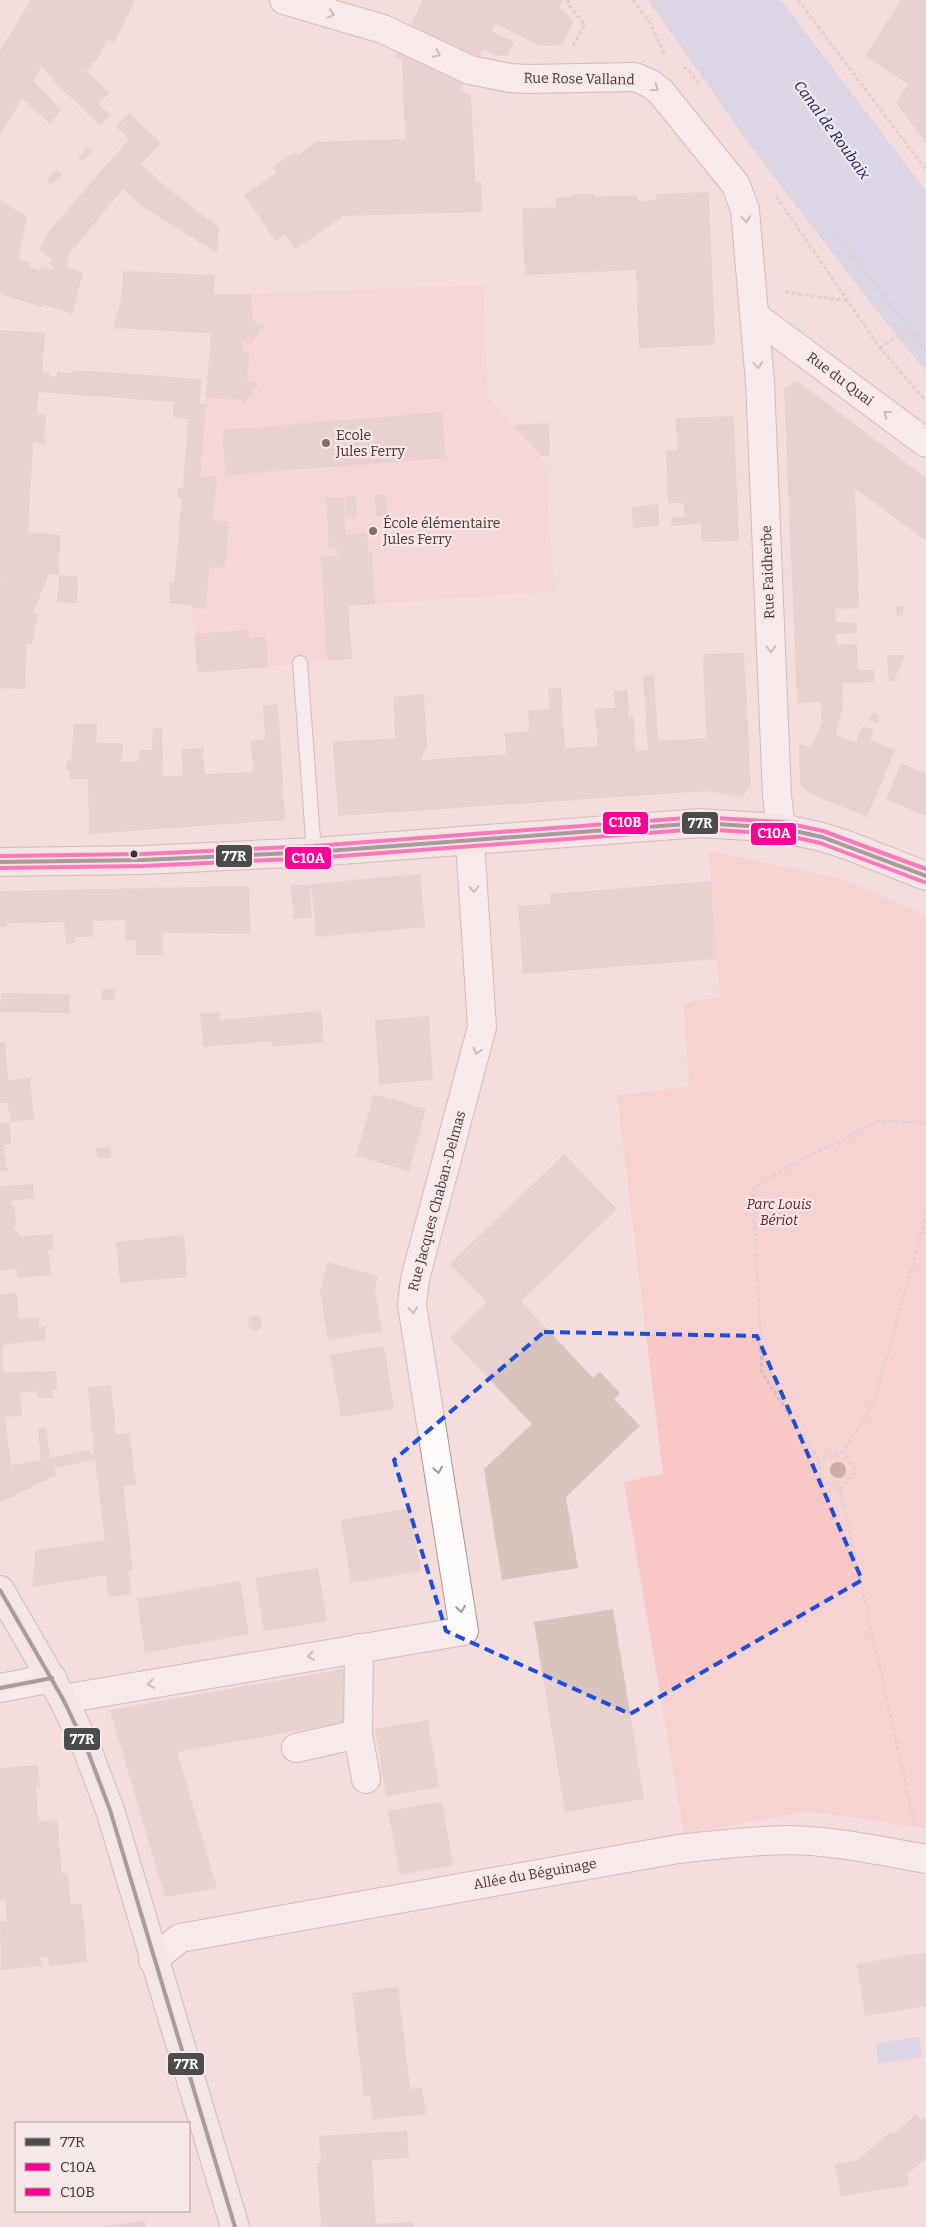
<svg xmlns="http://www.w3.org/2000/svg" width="926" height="2227" font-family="Bitter,serif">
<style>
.built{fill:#f6d1d0}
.green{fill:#f9c7c5}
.water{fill:#bdccf1}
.building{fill:#d9c3be}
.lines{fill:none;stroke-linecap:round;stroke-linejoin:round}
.lane-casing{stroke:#aa9493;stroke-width:16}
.street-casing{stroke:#aa9493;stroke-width:30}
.secondary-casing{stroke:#aa9493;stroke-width:30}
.path{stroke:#cdc2c1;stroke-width:3;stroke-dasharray:4 2.5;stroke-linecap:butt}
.lane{stroke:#fdfafa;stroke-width:14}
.street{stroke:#fdfafa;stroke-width:28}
.secondary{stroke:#f1f1ed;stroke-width:28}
.bus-1-casing{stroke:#f8e9e9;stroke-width:8}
.bus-2-casing{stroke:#f8e9e9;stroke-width:8}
.bus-3-casing{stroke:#f8e9e9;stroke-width:8}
.bus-1{stroke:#4c4c4c;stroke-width:4}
.bus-2{stroke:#ff0096;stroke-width:4}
.bus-3{stroke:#ff0096;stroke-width:4}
.tree{fill:#a27172}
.oneway{stroke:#a49696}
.marked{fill:none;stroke:#1d4ed8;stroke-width:4;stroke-dasharray:10 6;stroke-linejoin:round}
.poi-dot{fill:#876d6d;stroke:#f8e9e9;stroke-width:2}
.bus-dot{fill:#4c3131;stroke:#f8e9e9;stroke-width:2}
.labels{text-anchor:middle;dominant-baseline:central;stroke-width:4.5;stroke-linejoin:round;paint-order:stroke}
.street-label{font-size:14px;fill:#4c3131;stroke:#f8e9e9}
.poi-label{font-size:14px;fill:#4c3131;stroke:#f8e9e9;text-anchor:start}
.park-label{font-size:14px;font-style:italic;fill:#5e181c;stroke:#f8e9e9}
.water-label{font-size:15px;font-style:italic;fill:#00206b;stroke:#f8e9e9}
.line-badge{stroke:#f8e9e9;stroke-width:2}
.badge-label{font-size:14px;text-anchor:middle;font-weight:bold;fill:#fff}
</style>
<rect width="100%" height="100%" fill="#f4dddc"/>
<polygon class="built" points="483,285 488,397 545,464 554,591 349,606 352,659 197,673 191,584 214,295"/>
<polygon class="green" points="709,851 842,879 926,915 926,1828 808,1811 684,1834 624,1482 663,1474 617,1095 689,1087 684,1003 720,997"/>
<g class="water">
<polygon points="648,0 781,0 926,191 926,371 880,315 752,148"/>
<polygon points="919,2037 922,2057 878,2064 876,2043"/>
</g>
<g class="building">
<polygon points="31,0 135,0 114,43 108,39 98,58 86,71 109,93 99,104 110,115 100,125 52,80 54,79 41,67 33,81 61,110 50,124 22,99 0,135 0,51"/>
<polygon points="423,0 563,0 559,8 566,12 573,22 562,45 540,46 496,24 492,31 514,42 508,55 497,56 483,49 479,58 476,57 460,90 471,95 475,183 481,182 482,212 343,216 296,249 285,234 276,241 244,195 277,172 272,168 294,152 298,155 316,142 405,139 402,60 395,57"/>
<polygon points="901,0 926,0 926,143 896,103 908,84 865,56"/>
<polygon points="129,113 161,143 141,164 166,187 219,227 217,253 142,206 123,189 69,254 66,267 83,273 72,314 43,304 42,307 0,294 0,200 27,217 18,259 31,263 29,267 40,271 42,267 54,270 54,268 49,263 52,260 39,249 49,231 129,139 116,127"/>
<polygon points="87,147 92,151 82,162 78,158"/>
<polygon points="57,169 62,174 52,185 47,180"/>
<polygon points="709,192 715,345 639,348 636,270 525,275 522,209 556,207 556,198 572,197 572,194 594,194 594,197 638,195 638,201 657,200 656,194"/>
<polygon points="123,271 215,275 214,295 251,294 253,321 262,325 264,322 265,323 252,343 243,341 242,352 249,353 247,381 258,384 244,404 242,403 244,400 206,398 211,333 113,328 121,301"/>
<polygon points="0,330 45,333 42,372 50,373 49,376 57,377 57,372 73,373 73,370 201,379 200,404 206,404 200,477 217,476 213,520 229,522 225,568 209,567 206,609 192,608 192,605 170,603 169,583 174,583 182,498 177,498 178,488 183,488 188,419 173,417 174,402 39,392 37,414 46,415 44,439 46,439 46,444 33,442 28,532 60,535 59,575 49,574 33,613 38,615 32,644 26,644 25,689 0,688 0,580 2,574 0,575"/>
<polygon points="797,381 926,478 926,541 855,488 859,608 835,609 836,622 857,623 857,633 836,634 837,645 857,644 858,670 874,670 874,682 842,683 843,706 836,734 855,743 863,726 874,730 870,740 895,750 867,817 816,796 808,792 800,784 799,743 811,748 822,722 820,702 797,703 784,388"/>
<polygon points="442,412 446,458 226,475 222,430"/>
<polygon points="734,416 739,541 702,542 701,524 671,526 671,518 685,517 684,503 668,503 666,451 677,450 676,418"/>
<polygon points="549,423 550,456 541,456 512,425"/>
<polygon points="375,495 385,495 387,515 376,516"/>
<polygon points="356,496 357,518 347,518 345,497"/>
<polygon points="326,497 344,497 346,535 367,533 368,551 372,551 375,604 348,606 352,659 327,660 321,557 338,556 337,548 329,549"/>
<polygon points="658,504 659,526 633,528 632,507"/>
<polygon points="59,575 78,577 77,603 57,602"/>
<polygon points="904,606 903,615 896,616 896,607"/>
<polygon points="249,630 249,638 266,637 268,667 197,673 195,634"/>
<polygon points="744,653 751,786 741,797 707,791 338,816 333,742 395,738 393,697 424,694 427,746 421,760 506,754 505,733 529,732 528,711 550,709 548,688 561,688 565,748 598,746 595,709 615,708 614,691 627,690 629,716 633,715 636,751 648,750 643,676 654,675 658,741 706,738 703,654"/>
<polygon points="887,655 905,655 894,681 889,682"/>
<polygon points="278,704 285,820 89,834 88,779 70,779 70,770 66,770 66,761 71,761 74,724 97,724 96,743 123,743 121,762 139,761 139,750 152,750 153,728 162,728 163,776 183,776 182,749 203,748 205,774 253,772 251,741 265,740 263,705"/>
<polygon points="873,712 880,716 877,723 869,720"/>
<polygon points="901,763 926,774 926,816 886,799"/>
<polygon points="420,874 425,927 316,937 311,884"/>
<polygon points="711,881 717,959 523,974 518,906 551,904 550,894"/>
<polygon points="291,885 310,885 312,918 294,919"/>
<polygon points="249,886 250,934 163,933 163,955 136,955 136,940 125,940 125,920 93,921 93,937 75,937 75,943 66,944 64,922 7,923 7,927 0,927 0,891"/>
<polygon points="115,989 115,1000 102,1000 102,990"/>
<polygon points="1,993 70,994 70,1013 0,1012"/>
<polygon points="321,1011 324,1042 272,1047 272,1041 203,1047 200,1014 220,1012 220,1020"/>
<polygon points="429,1016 433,1080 379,1084 375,1020"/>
<polygon points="0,1042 5,1042 8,1080 30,1078 34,1119 10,1122 11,1119 7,1103 0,1103"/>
<polygon points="374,1094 426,1109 409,1171 356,1156"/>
<polygon points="9,1122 11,1145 4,1145 7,1171 0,1171 0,1123"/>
<polygon points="110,1147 111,1158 97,1158 96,1148"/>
<polygon points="564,1154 617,1209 521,1301 593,1378 600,1372 620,1393 614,1399 640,1426 566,1497 578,1568 502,1580 484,1469 532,1424 450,1338 487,1302 450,1264"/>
<polygon points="33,1184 34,1198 10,1201 12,1206 15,1207 16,1225 14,1229 22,1236 52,1234 53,1249 48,1250 51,1275 17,1278 17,1269 0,1271 0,1186"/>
<polygon points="184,1235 187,1277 120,1283 116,1242"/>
<polygon points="328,1262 378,1276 375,1290 382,1331 328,1340 320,1290"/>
<polygon points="17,1293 19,1319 39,1317 39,1327 46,1326 46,1340 2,1345 4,1373 56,1371 57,1390 52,1390 53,1398 37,1398 37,1391 20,1393 22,1416 5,1417 11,1465 41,1460 38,1429 46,1428 50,1458 89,1450 90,1455 94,1454 88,1387 111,1385 116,1434 130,1433 136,1484 123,1486 133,1570 128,1571 132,1593 109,1597 105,1575 32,1587 35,1551 105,1540 95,1460 54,1468 56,1475 0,1503 0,1295"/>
<circle cx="255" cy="1323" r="7"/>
<polygon points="384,1346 394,1409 341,1417 330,1355"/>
<polygon points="410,1508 421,1571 351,1583 341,1520"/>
<polygon points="318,1568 327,1621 264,1631 255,1578"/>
<polygon points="240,1581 249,1634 145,1653 137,1599"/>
<polygon points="613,1609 644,1799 565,1812 534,1622"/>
<polygon points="343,1669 353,1721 177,1752 217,1888 165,1897 110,1710"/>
<polygon points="428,1720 439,1787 386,1796 375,1729"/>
<polygon points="38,1765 40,1787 36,1788 39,1822 57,1820 62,1874 68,1873 71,1904 82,1904 87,1962 49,1966 48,1957 41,1957 42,1966 1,1970 0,1922 7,1921 5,1900 0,1901 0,1768"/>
<polygon points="442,1802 453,1865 400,1875 388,1811"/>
<polygon points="926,1952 926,2006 865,2016 857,1964"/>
<polygon points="398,1987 410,2089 422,2088 426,2114 373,2120 370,2095 364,2096 352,1993"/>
<polygon points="916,2114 920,2120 923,2118 926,2120 926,2158 907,2175 909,2185 841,2196 835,2164 858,2160 891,2131 893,2135"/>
<polygon points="407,2131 409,2158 372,2160 376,2224 413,2222 414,2227 321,2227 317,2163 321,2163 319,2136"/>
<polygon points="145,2221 146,2227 102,2227 102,2226"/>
</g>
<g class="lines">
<defs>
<polyline id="lane" points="300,663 314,852"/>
<g id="street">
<polyline points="284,0 383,29 470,70 510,78 528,79 635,77 651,84 661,92 736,185 745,210 760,382 777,796 781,828"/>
<polyline points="755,316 926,443"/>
<polyline points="359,1648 358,1734 366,1779"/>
<polyline points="0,1688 52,1678"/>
<polyline points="63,1699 464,1631 412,1305 415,1279 482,1027 470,841"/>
<polyline points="296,1748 358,1734"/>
<path d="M153,1960L180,1938L678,1849C713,1845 749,1841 785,1840C832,1840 880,1851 926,1859"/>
</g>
<g id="secondary">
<polyline points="0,862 143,860 314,852 700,823 781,828 822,837 847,845 926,876"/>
<polyline points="0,1590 63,1699 87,1749 110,1810 235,2227"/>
</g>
</defs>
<use href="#lane" class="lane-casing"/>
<use href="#street" class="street-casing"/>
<use href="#secondary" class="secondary-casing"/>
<g class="path">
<polyline points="569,0 567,3 585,25 572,47"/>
<polyline points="633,0 650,23 665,55"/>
<polyline points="798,0 926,170"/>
<polyline points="683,67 689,70 700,86"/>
<polyline points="776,196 880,348 924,399"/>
<polyline points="838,235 926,352"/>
<polyline points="785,292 848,301"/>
<polyline points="880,348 908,328"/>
<polyline points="819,1460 762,1373 753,1188 791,1165 879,1121 926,1123"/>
<polyline points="840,1490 821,1481 819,1460 843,1452"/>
<polyline points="915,1826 840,1490 856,1471 843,1452 874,1403 926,1215"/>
</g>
<use href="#lane" class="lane"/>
<use href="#street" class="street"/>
<use href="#secondary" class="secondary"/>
<defs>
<g id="bus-1">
<polyline points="0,862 143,860 314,852 700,823 781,828 822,837 926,876"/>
<polyline points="0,1590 63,1699 87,1749 110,1810 235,2227"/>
<polyline points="0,1688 52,1678"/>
</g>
<polyline id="bus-2" points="0,868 143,866 314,858 700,829 780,834 820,843 924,882"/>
<polyline id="bus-3" points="0,856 143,854 314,846 700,817 782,822 823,831 926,869"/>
</defs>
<use href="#bus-1" class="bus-1-casing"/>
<use href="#bus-2" class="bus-2-casing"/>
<use href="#bus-3" class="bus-3-casing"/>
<use href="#bus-1" class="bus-1"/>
<use href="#bus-2" class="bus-2"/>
<use href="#bus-3" class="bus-3"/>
</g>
<circle class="tree" cx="838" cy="1470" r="8"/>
<defs><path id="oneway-chevron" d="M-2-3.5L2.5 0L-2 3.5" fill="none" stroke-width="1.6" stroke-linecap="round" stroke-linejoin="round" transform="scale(1.25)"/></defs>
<g class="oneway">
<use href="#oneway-chevron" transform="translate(331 14) rotate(15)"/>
<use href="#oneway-chevron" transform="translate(437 54) rotate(26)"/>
<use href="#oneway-chevron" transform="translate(655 88) rotate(37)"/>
<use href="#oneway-chevron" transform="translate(746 219) rotate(85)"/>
<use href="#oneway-chevron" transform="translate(758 365) rotate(85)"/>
<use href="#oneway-chevron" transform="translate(887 414) rotate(-143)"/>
<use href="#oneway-chevron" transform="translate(771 649) rotate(88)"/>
<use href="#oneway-chevron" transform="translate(474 889) rotate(86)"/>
<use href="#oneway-chevron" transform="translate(477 1051) rotate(105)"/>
<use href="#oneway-chevron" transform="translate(413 1310) rotate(83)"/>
<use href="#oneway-chevron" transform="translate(438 1470) rotate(81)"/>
<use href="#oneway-chevron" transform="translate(461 1609) rotate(81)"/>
<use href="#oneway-chevron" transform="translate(311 1656) rotate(170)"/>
<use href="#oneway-chevron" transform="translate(151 1684) rotate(170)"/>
</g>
<path d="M0 0H926V2227H0ZM544,1332L757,1336L862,1580L630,1714L446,1631L394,1460Z" fill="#f4dddc" fill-opacity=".55" fill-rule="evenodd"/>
<path class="marked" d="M544,1332L757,1336L862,1580L630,1714L446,1631L394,1460Z"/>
<g class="poi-dot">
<circle cx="326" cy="443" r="5"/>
<circle cx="373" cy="531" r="5"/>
</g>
<circle class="bus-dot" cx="134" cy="854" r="4.5"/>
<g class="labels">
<g class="street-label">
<text transform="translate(579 79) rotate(1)">Rue Rose Valland</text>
<text transform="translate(840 379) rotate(37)">Rue du Quai</text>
<text transform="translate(768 572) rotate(-92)">Rue Faidherbe</text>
<text transform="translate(437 1201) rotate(-75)">Rue Jacques Chaban-Delmas</text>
<text transform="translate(535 1874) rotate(-10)">Allée du Béguinage</text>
</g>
<g class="poi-label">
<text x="336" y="435">Ecole<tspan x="336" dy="16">Jules Ferry</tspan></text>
<text x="383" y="523">École élémentaire<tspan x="383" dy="16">Jules Ferry</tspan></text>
</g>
<g class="park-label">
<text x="779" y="1204">Parc Louis<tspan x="779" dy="16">Bériot</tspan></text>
</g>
<g class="water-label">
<text transform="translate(832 130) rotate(54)">Canal de Roubaix</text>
</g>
</g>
<g class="line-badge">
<rect x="602" y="811" width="47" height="24" rx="5" fill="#ff0096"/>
<rect x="681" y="811" width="38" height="24" rx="5" fill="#4c4c4c"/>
<rect x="750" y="822" width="47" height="24" rx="5" fill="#ff0096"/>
<rect x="215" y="844" width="38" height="24" rx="5" fill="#4c4c4c"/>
<rect x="284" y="846" width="48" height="24" rx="5" fill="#ff0096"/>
<rect x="63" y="1727" width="38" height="24" rx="5" fill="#4c4c4c"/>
<rect x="167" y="2052" width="38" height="24" rx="5" fill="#4c4c4c"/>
</g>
<g class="badge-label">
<text x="625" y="827">C10B</text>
<text x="700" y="828">77R</text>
<text x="774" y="838">C10A</text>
<text x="234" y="861">77R</text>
<text x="308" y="863">C10A</text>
<text x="82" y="1744">77R</text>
<text x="186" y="2069">77R</text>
</g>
<rect x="15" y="2122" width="175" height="90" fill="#f8e9e9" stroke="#b39f9f"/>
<rect x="25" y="2138" width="25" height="8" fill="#4c4c4c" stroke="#b39f9f"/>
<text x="60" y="2147" font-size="15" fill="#4c3131">77R</text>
<rect x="25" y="2163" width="25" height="8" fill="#ff0096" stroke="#b39f9f"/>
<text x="60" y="2172" font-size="15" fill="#4c3131">C10A</text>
<rect x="25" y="2188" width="25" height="8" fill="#ff0096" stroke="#b39f9f"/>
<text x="60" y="2197" font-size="15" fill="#4c3131">C10B</text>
</svg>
